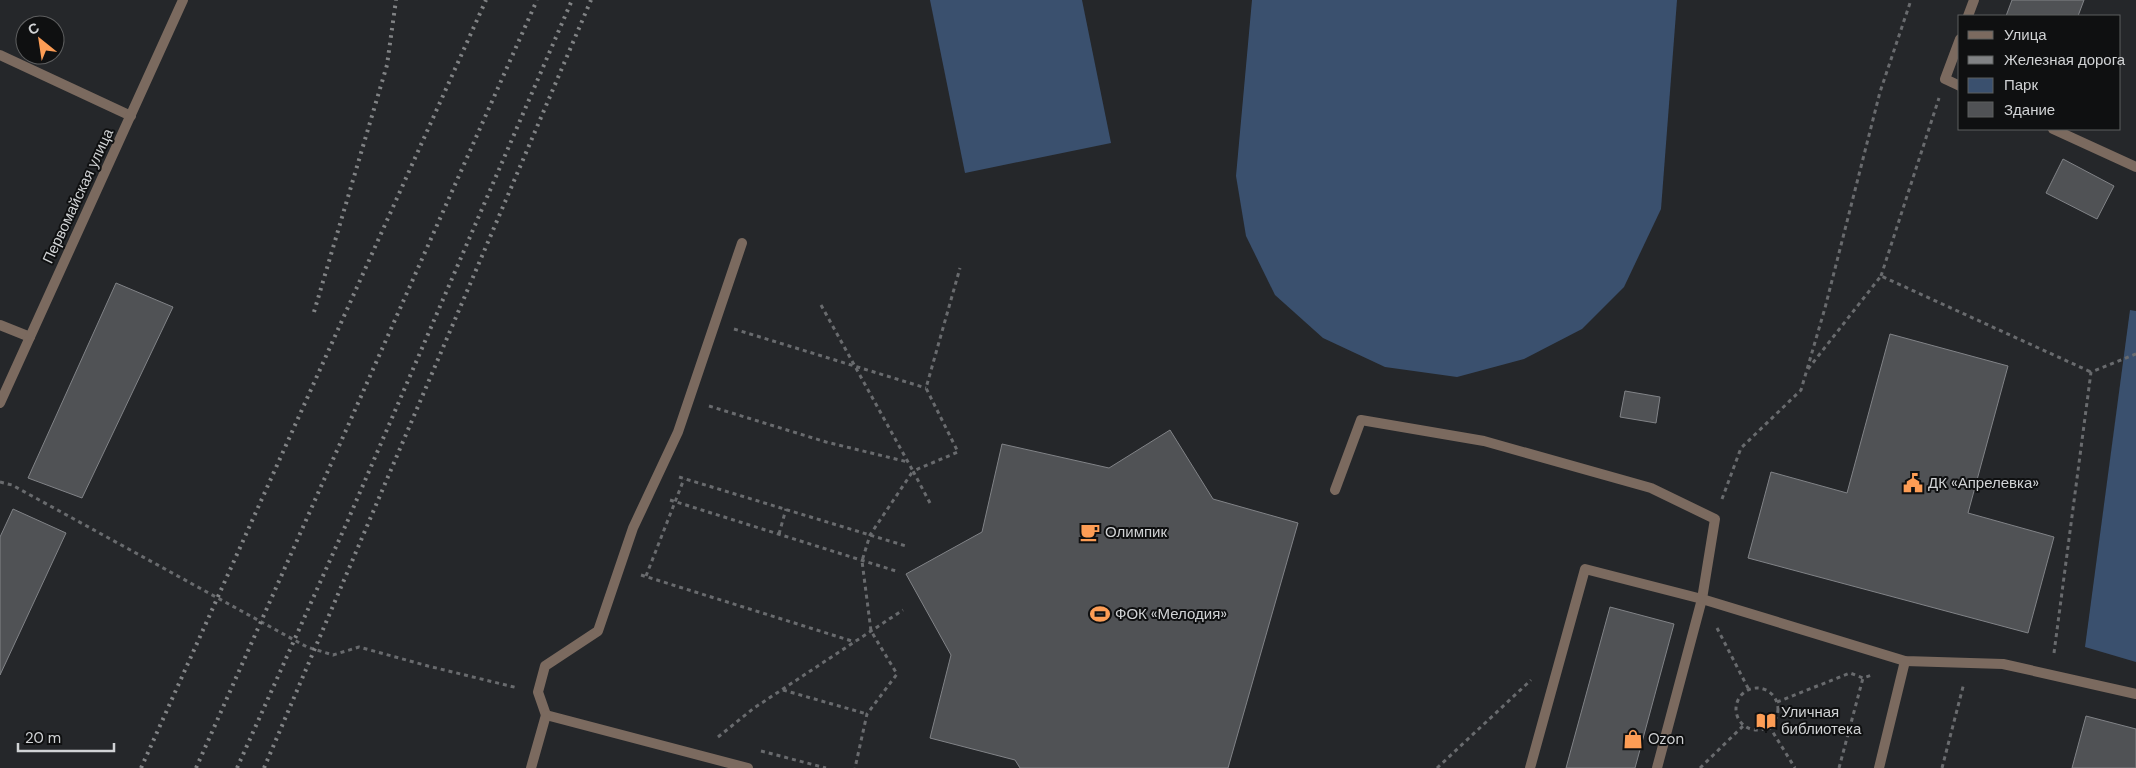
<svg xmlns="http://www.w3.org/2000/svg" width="2136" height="768" font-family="'DM Sans',sans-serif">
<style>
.green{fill:#3a506e}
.building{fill:#505255;stroke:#818387}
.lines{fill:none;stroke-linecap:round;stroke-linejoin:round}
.path{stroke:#696b6e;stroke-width:3;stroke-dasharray:4 4;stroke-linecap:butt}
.service{stroke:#7b6a5f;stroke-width:10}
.minor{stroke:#7b6a5f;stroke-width:10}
.rail{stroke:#818385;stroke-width:4;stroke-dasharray:2.5 5;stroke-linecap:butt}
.labels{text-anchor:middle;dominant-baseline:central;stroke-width:4;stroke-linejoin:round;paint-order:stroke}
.street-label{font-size:15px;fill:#d1d3d5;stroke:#0f1011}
.poi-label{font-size:15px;fill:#d1d3d5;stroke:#0f1011;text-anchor:start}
</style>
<rect width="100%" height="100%" fill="#25272a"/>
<g class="green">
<polygon points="930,0 1082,0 1111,143 965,173"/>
<polygon points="1252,0 1677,0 1661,209 1624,287 1582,329 1524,359 1457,377 1385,367 1323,338 1275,295 1246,236 1236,176"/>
<polygon points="2130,310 2136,311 2136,662 2085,647"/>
</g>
<g class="building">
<polygon points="2012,0 2084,0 2078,16 2006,16"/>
<polygon points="2063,159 2114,186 2097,219 2046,193"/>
<polygon points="116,283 173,307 82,498 28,478"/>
<polygon points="1890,334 2008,366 1968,513 2054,537 2028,633 1748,558 1771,472 1847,493"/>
<polygon points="1625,391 1660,397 1656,423 1620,417"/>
<polygon points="1170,430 1213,499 1298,523 1228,768 1020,768 1015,760 930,738 951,655 906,574 982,532 1002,444 1109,468"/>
<polygon points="13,509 66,533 0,675 0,537"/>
<polygon points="1610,607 1674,624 1635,768 1566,768"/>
<polygon points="2086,716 2136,729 2136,768 2072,768"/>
</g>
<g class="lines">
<g class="path">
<polyline points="1881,276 1939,98"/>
<polyline points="821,305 913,471 870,535 862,561 871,631 897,674 867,714 855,768"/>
<polyline points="734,329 926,388"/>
<polyline points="1808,369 1881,276 2091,372"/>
<polyline points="709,406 826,442 908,462"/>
<polyline points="679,477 906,546"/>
<polyline points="0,482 12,485 307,647 333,655 359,647 428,666 518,688"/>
<polyline points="1722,499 1741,448 1801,390 1825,308 1880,92 1911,0"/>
<polyline points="670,500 899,572"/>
<polyline points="930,503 913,471 958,452 926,388 960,268"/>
<polyline points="779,534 786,509"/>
<polyline points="641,575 855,642"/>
<polyline points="646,576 684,479"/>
<polyline points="1717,628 1749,690"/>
<polyline points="2054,653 2091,372 2136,354"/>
<circle cx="1757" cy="709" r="21"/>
<polyline points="783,690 867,714"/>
<polyline points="1777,702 1850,673 1863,678 1872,675"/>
<polyline points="1769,726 1795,768"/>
<polyline points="718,737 754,708 903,610"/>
<polyline points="761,751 826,768"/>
<polyline points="1437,768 1531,680"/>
<polyline points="1700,768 1744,725"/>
<polyline points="1839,768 1863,678"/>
<polyline points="1942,768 1964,683"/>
</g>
<g class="service">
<polyline points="1968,16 1974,0"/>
<polyline points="1960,39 1945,79 1960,86"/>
<polyline points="0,55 131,116"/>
<polyline points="2053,129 2136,167"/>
<polyline points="0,325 30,337"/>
<polyline points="1335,490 1361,420 1484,441 1651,488 1715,519 1702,599 1657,768"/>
<polyline points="1530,768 1585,569 1702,599 1905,661 2003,664 2136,694"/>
</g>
<g class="minor">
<polyline points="0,403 183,0"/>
<polyline points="546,715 538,692 545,666 598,631 633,528 678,432 742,243"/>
<polyline points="546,715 748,768"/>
<polyline points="531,768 546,715"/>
<polyline points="1879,768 1905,661"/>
</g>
<g class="rail">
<polyline points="314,312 387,65 396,0"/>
<polyline points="141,768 486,0"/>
<polyline points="196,768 537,0"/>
<polyline points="237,768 348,520 572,0"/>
<polyline points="264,768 591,0"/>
</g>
</g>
<defs>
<symbol id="civic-bare" viewBox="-9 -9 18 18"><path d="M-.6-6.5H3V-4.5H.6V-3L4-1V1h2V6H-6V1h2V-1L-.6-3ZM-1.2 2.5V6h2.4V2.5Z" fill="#fd9d55" stroke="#0f1011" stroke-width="2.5" paint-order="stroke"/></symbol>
<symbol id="cafe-bare" viewBox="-9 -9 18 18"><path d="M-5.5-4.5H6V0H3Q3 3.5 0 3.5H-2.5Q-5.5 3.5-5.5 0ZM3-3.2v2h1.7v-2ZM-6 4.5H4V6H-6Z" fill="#fd9d55" stroke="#0f1011" stroke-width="2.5" paint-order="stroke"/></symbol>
<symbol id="stadium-bare" viewBox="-9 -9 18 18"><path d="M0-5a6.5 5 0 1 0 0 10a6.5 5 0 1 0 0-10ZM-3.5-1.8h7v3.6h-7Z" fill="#fd9d55" stroke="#0f1011" stroke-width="2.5" paint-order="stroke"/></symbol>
<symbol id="library-bare" viewBox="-9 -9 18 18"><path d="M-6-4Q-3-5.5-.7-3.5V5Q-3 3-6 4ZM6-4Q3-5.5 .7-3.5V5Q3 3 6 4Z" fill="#fd9d55" stroke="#0f1011" stroke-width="2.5" paint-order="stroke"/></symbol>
<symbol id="shop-bare" viewBox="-9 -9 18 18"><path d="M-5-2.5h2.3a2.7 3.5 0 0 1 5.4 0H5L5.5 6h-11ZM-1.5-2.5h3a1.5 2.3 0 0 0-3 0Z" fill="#fd9d55" stroke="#0f1011" stroke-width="2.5" paint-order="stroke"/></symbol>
</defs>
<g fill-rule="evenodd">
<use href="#civic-bare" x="1899" y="469" width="28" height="28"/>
<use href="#cafe-bare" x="1076" y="518" width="28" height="28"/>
<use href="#stadium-bare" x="1086" y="600" width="28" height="28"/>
<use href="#library-bare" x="1752" y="707" width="28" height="28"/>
<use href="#shop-bare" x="1619" y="725" width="28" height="28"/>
</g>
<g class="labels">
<g class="street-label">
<text transform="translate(78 196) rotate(-65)">Первомайская улица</text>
</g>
<g class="poi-label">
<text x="1928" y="483">ДК «Апрелевка»</text>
<text x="1105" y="532">Олимпик</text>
<text x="1115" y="614">ФОК «Мелодия»</text>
<text x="1781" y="712">Уличная<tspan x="1781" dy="17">библиотека</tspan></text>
<text x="1648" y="739">Ozon</text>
</g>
</g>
<rect x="1958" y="15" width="162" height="115" fill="#0f1011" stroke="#5d5e5f"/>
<rect x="1968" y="31" width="25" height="8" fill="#7b6a5f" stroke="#5d5e5f"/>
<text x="2004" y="40" font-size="15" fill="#d1d3d5">Улица</text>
<rect x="1968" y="56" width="25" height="8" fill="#818385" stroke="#5d5e5f"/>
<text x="2004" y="65" font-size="15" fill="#d1d3d5">Железная дорога</text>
<rect x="1968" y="78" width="25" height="15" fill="#3a506e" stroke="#5d5e5f"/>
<text x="2004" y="90" font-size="15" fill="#d1d3d5">Парк</text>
<rect x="1968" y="102" width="25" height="15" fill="#505255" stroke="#5d5e5f"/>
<text x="2004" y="115" font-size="15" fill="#d1d3d5">Здание</text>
<g transform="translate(40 40) rotate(330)"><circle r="24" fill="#0f1011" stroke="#5d5e5f"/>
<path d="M0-4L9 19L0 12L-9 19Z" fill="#fd9d55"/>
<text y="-8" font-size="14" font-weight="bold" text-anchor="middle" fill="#d1d3d5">С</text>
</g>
<path d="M18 743v8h96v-8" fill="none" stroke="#d1d3d5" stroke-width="2.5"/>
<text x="25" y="743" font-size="15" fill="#d1d3d5" stroke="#0f1011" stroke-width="4" paint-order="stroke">20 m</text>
</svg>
